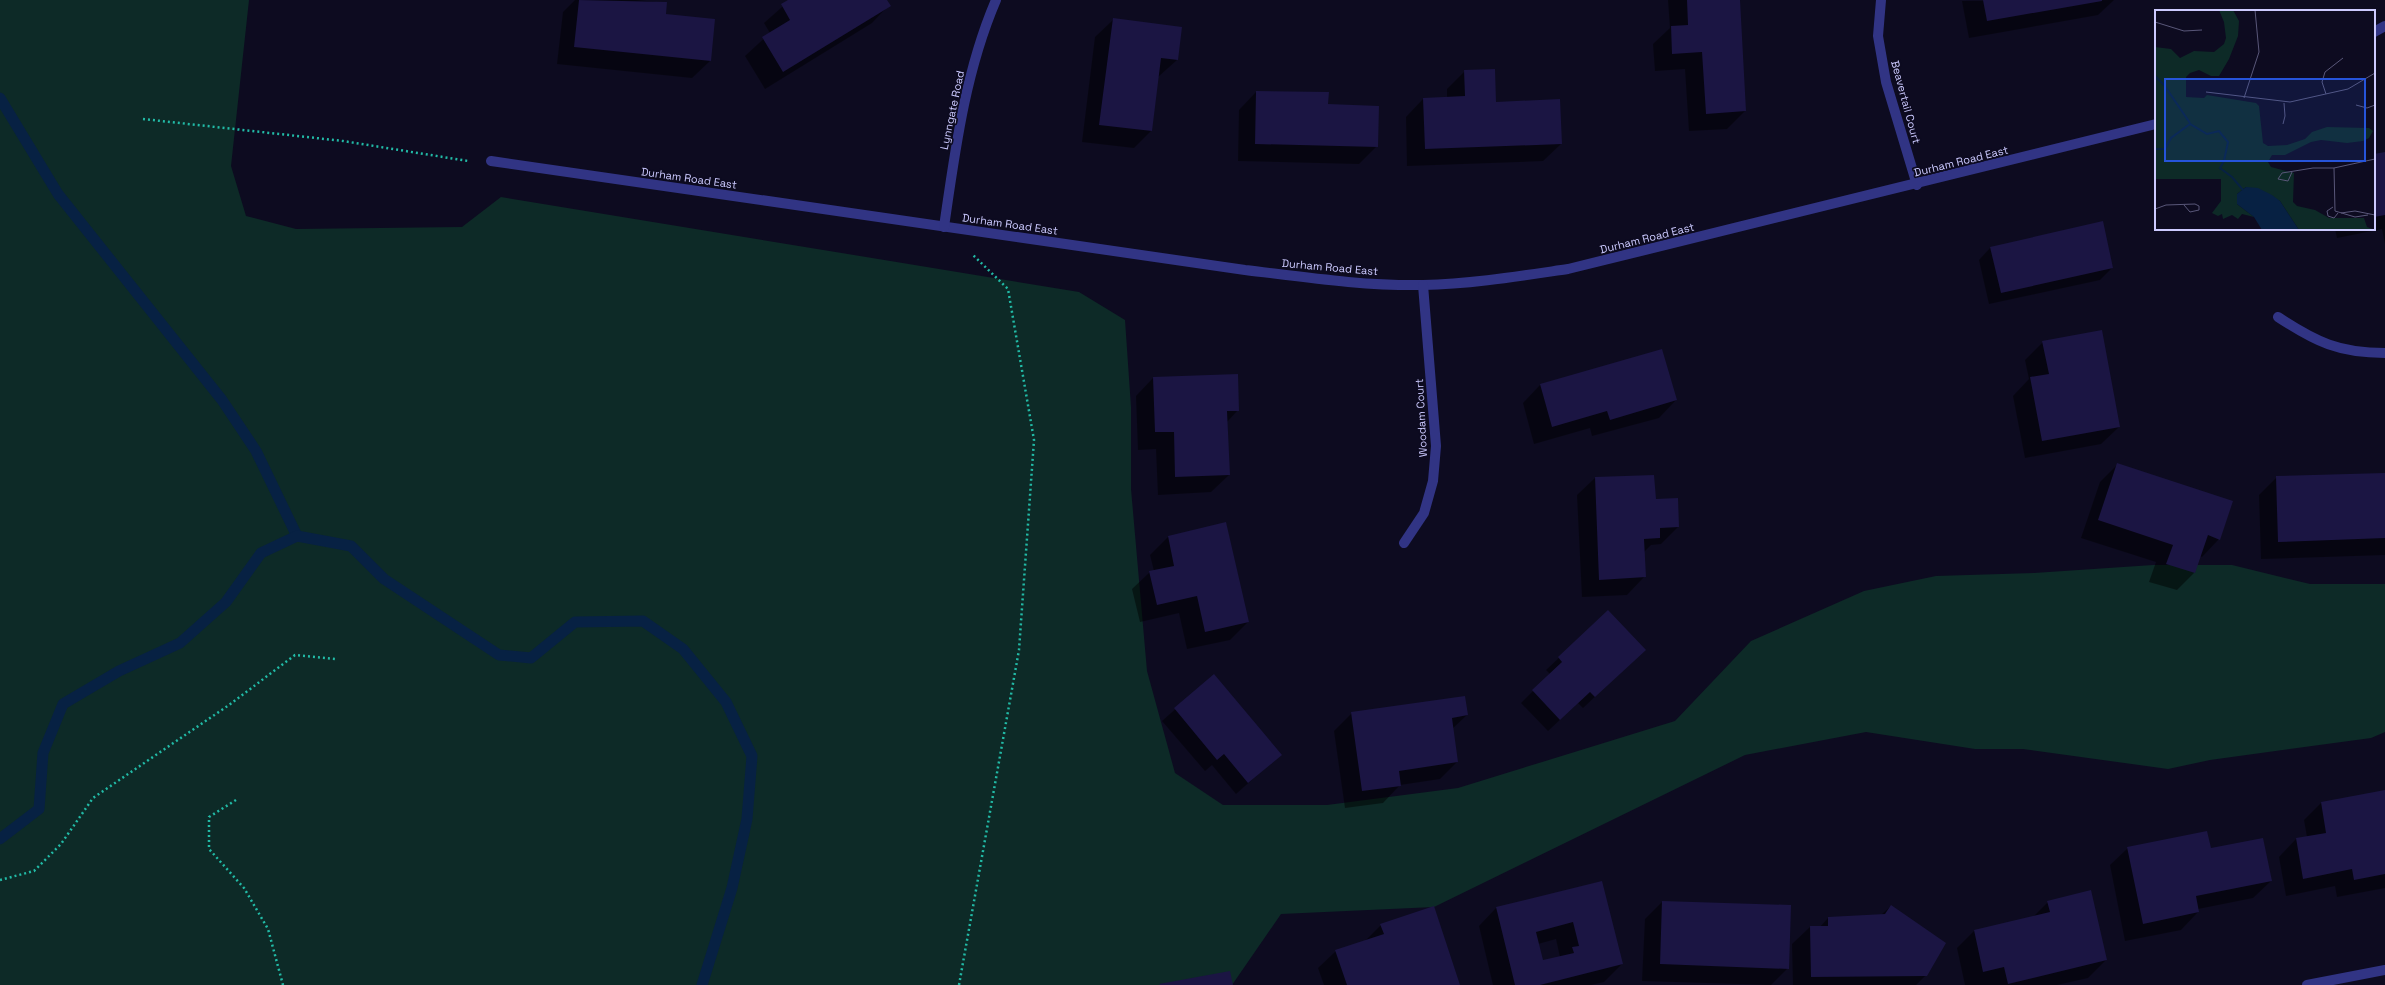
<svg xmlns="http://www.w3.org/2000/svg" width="2385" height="985" font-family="'Space Grotesk',sans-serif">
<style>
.green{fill:#0d2a27}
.shadow{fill:#0007;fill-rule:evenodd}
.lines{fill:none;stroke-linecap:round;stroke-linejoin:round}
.stream{stroke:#072143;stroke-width:11}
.building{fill:#1b1543;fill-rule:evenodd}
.path{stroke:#22baa6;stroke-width:2.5;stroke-dasharray:2 3;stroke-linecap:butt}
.street{stroke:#313484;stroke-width:10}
.labels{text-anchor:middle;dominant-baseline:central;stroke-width:3.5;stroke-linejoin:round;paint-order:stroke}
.street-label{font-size:11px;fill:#cccaff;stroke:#0d0b20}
.inset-river{fill:none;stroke:#072143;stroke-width:2}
.inset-road{fill:none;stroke:#595779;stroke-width:1}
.view{fill:#2654da;fill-opacity:0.15;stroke:#2654da;stroke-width:2}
.inset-edge{fill:none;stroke:#cccaff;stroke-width:2}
</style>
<rect width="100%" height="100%" fill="#0d0b20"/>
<polygon class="green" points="0,0 249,0 231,166 246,216 296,229 462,227 501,197 1079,292 1125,320 1131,407 1131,489 1147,671 1175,773 1223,805 1327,805 1458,788 1675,721 1751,641 1864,591 1936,576 2034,573 2153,565 2232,565 2310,584 2385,584 2385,732 2371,738 2210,760 2168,769 2023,749 1975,749 1866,732 1745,755 1434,907 1281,914 1232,985 0,985"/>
<g class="shadow">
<polygon points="575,0 636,0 666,3 664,15 710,61 692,78 557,64 563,12"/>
<polygon points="790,0 886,0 889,5 872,23 765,89 745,56 770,33 764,23"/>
<polygon points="1668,0 1739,0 1745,111 1727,129 1689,131 1685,69 1655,71 1653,44 1670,28"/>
<polygon points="2114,0 2098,15 1969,38 1962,1"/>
<polygon points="1113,20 1177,60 1158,77 1151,131 1134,148 1082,142 1095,37"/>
<polygon points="1465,71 1495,103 1561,144 1543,161 1407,166 1406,117 1423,99 1447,98 1447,89"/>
<polygon points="1256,92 1327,105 1377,146 1359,164 1238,161 1239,110"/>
<polygon points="2385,153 2385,244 2382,229 2337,238 2335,229 2374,229 2374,155"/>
<polygon points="1991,247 2112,268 2100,280 1989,304 1979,260"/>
<polygon points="2043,342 2119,427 2101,444 2025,458 2013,396 2029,379 2025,360"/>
<polygon points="1662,351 1676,400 1659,418 1592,436 1590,428 1534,444 1523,403 1540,385"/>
<polygon points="1153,378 1238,410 1227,422 1229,475 1211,492 1158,495 1156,449 1138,450 1136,396"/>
<polygon points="2117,465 2219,539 2202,557 2200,556 2194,573 2177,590 2149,582 2156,562 2081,538 2100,482"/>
<polygon points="2385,474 2385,555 2261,559 2259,495 2277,477"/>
<polygon points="1653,476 1655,500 1678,527 1661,544 1651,545 1643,553 1644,577 1627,595 1582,597 1577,495 1595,478"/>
<polygon points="1226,524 1248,622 1230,640 1187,649 1179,613 1140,622 1132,589 1150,572 1154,571 1150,555 1168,537"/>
<polygon points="1608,612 1632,662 1583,708 1578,703 1548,731 1521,703 1550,674 1546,670"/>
<polygon points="1214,675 1280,755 1236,794 1212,765 1205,771 1162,721"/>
<polygon points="1352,713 1467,715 1452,729 1457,762 1440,779 1400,785 1383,803 1345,808 1334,731"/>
<polygon points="2385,791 2385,888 2337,897 2335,886 2286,896 2279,857 2296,839 2307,837 2304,820 2321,803"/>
<polygon points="2128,848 2210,849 2271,881 2253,898 2198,909 2198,912 2181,930 2125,941 2110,865"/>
<path d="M1601,882L1622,964L1604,982L1591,985H1493L1479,926L1496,908ZM1556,939L1560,957L1542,962L1538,944Z"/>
<polygon points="1662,902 1788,968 1771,985 1642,981 1645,919"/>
<polygon points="2048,902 2106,960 2088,978 2057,985 1965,985 1957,948 1974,931 2032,918"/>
<polygon points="1891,906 1926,975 1916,985 1793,985 1792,944 1810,927 1820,927 1828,918 1881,915"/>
<polygon points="1381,925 1459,985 1324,985 1318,968 1336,951 1365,941"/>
</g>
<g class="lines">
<g class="stream">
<polyline points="0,98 58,194 222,400 256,451 297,536"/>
<polyline points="0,839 39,809 43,753 63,704 119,671 180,643 226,602 261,553 297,536 351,546 384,579 499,655 531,658 575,622 643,621 683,649 726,702 752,756 747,819 732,888 702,985"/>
</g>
</g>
<g class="building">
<polygon points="579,0 667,2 666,14 715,19 711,61 574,47"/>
<polygon points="788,0 887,0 891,6 783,72 762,37 790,20 781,4"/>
<polygon points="1687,0 1740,0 1746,111 1706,114 1702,52 1672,54 1671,26 1688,25"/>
<polygon points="1983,0 2102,0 2102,1 1987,21"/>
<polygon points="1113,18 1182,27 1178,60 1161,58 1152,131 1099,125"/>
<polygon points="1495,69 1496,102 1560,99 1562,144 1425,149 1423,98 1465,96 1464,70"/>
<polygon points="1256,91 1329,92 1328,104 1379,106 1378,147 1255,144"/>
<polygon points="2385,152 2385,215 2374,217 2374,154"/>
<polygon points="2103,221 2113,268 2001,293 1990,247"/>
<polygon points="2102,330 2120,427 2042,441 2030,377 2049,374 2042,341"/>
<polygon points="1662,349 1677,400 1610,420 1607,411 1552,427 1540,384"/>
<polygon points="1238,374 1239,411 1227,411 1230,475 1175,477 1174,432 1155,432 1153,377"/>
<polygon points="2117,463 2233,501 2220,540 2208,535 2195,573 2166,564 2173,545 2098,520"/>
<polygon points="2385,473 2385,538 2278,542 2276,476"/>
<polygon points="1654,475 1656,499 1678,498 1679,527 1660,528 1660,538 1644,539 1646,577 1599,580 1595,477"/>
<polygon points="1226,522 1249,622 1205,632 1197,596 1157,605 1149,571 1174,566 1168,536"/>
<polygon points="1608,610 1646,650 1595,697 1590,692 1560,720 1532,690 1562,662 1558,657"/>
<polygon points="1214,674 1282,755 1248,783 1224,754 1217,760 1174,708"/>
<polygon points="1465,696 1468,715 1452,718 1458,762 1399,771 1401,786 1362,791 1351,712"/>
<polygon points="2385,790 2385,874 2354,880 2352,869 2303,879 2296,838 2326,833 2321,802"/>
<polygon points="2207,831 2211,848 2263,838 2272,881 2196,896 2199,912 2143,924 2127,847"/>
<path d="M1602,881L1623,964L1540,985H1515L1496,907ZM1573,922L1579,946L1572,947L1574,953L1543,960L1536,932Z"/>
<polygon points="2091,890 2107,960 2008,984 2004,967 1983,972 1974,930 2050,912 2047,901"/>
<polygon points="1662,901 1791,905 1789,969 1660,964"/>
<polygon points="1891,905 1946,943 1927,976 1811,977 1810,926 1828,926 1828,917 1885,914"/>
<polygon points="1434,906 1460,985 1347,985 1335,950 1384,934 1380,924"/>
<polygon points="1230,971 1233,985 1160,985 1159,984"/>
</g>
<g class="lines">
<g class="path">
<polyline points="143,119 343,141 468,161"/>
<polyline points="236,800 209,817 209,849 244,888 268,929 283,985"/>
<polyline points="0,880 34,871 61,844 93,798 229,705 295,655 336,659"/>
<polyline points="959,985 1019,650 1034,440 1008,289 973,255"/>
</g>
<g class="street">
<polyline points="1881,0 1878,36 1886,82 1917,185"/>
<polyline points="2374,32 2385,26"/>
<path d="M491,161L1245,270C1304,277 1363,286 1423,285C1471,284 1520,276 1568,269L2156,124"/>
<path d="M944,227C955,151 965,72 996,0"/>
<path d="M2278,317C2316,342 2339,353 2385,353"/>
<polyline points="1404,543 1424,513 1433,481 1436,446 1423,285"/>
<polyline points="2307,985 2385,970"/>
</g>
</g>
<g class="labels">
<g class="street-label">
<text transform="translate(1906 102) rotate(75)">Beavertail Court</text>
<text transform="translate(952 110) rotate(-78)">Lynngate Road</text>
<text transform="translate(1961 161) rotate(-14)">Durham Road East</text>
<text transform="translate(689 178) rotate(8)">Durham Road East</text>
<text transform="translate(1010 224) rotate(8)">Durham Road East</text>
<text transform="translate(1647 238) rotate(-14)">Durham Road East</text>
<text transform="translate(1330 267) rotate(5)">Durham Road East</text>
<text transform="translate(1421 418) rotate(-93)">Woodam Court</text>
</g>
</g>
<g transform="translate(2155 10)">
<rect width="220" height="220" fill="#0d0b20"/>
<path d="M64,0H78L84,11L83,26L74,49L64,66H56L44,60L35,63L31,67V87L49,88L52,85L101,93L104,96L108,133L113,136L132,135L150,129L157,122L172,117L214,118L218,121L214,128L208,131L192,133L166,130L156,132L130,145H117L113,152L116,157L139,163L138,192L142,196L160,200L174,208H209L212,217L220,220H144L125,191L91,177L82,184V194L99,207L87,204L83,209L77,205L68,209L67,204L63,206L57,203L66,191V169H0V37L16,39L25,48L39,41L59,42L69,34L71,28L69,12Z" fill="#0d2a27"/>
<path d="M91,177L103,178L117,185L125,191L144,220H107L99,207L82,194V184Z" fill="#072143"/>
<path class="inset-river" d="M0,66L9,75L35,113M0,139H10L16,128L35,114L52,124L64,121L73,132L69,151L65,158L77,167L88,180"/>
<path class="inset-road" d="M0,12L29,21L47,20M51,82L135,92L193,79L220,63M171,84L167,72L170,62L188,48M89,88L104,42L100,0M201,95L212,98L220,95M128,114L130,106L129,93M179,158L180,201L200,207L213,205M137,162L133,171L123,169L127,163L158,158H179L220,149M178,197L172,201L173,206L179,208L183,203M0,199L11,195L40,194L44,196V200L35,202L29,195M186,203L200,201L220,205"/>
<path class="view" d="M10,69H210V151H10Z"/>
<rect width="220" height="220" class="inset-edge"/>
</g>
</svg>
